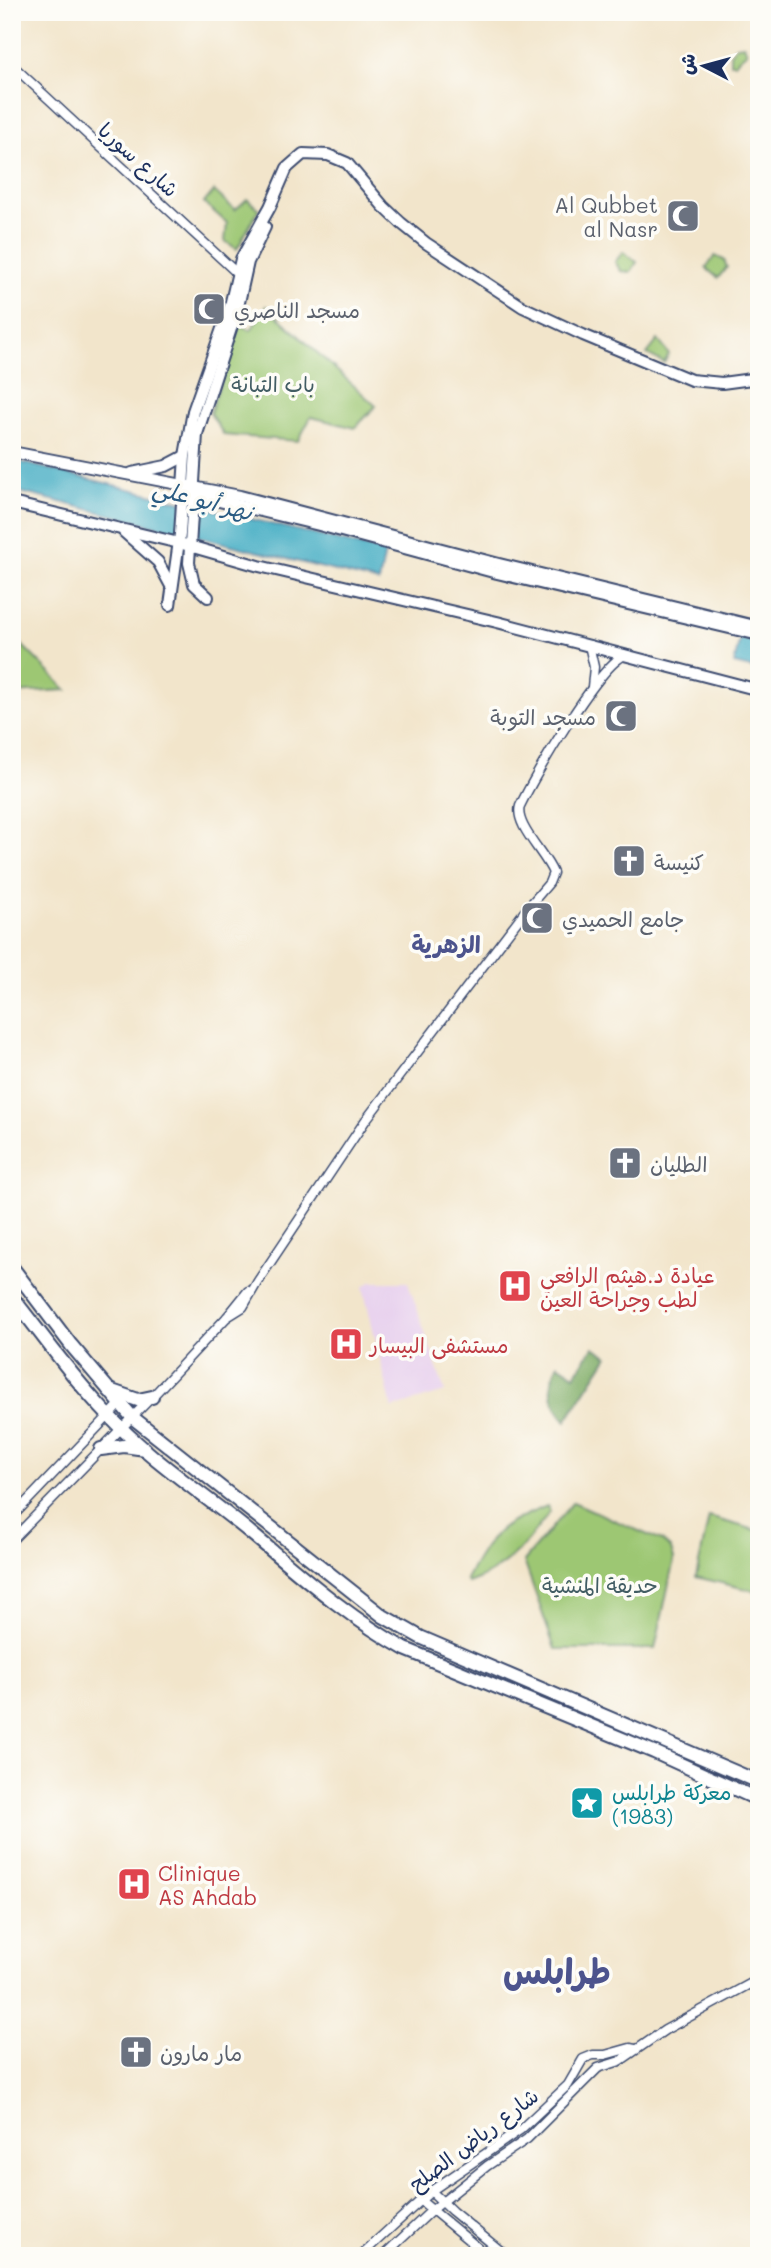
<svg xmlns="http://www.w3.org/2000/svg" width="771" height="2268" font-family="Mali,'Playpen Sans Arabic',sans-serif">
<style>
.built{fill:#e8d2ee}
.green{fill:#9dc773;stroke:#5c7b68;stroke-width:2}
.forest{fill:#7eac65;stroke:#4c6e62;stroke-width:2}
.water{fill:#45adc4;stroke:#306e91;stroke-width:2}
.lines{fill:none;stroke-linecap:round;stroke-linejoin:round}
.minor-casing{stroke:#3b4a6e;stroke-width:11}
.major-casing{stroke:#3b4a6e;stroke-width:14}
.highway-casing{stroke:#3b4a6e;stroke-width:16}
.minor{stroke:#fff;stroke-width:8}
.major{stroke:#fff;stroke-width:10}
.highway{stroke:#fff;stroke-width:12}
.labels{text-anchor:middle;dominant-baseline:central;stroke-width:7;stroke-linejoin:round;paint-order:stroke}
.street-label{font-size:21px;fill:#1b2f5e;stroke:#fdfcf7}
.worship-label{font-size:21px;fill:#5b616d;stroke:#fdfcf7;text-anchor:start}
.park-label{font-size:21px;fill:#425d64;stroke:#fdfcf7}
.health-label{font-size:21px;fill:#be3a42;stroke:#fdfcf7;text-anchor:start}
.culture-label{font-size:21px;fill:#0d838f;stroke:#fdfcf7;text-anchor:start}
.water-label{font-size:23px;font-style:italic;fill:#2a5b82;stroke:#fdfcf7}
.neighbourhood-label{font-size:23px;font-weight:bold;fill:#4d548d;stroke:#fdfcf7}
.town-label{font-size:35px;font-weight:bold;fill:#4d548d;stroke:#fdfcf7}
</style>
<rect width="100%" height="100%" fill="#fdfcf7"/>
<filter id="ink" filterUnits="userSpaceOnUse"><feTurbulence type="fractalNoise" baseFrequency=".0143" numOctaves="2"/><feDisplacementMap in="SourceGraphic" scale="14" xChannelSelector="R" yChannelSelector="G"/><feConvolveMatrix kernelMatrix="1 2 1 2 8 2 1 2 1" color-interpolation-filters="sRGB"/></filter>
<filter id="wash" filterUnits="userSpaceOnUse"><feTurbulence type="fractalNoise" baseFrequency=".00686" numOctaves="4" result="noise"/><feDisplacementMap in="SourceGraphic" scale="28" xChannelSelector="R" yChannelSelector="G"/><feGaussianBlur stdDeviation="1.57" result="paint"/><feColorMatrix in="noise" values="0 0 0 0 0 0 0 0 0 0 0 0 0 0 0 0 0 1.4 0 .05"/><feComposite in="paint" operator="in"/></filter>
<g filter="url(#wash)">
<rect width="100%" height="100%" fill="#f2e5cb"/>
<polygon class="built" points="371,1282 408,1282 445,1392 392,1408 363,1287"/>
<g class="green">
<polygon points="744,45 747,52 734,63 730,63 730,53 736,46"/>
<polygon points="214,191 235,210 247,199 259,209 237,249 225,241 227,223 204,203"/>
<polygon points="623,252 637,262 631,272 621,271 615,262"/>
<polygon points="715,256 724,260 727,267 718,278 706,268"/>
<polygon points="266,306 376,406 355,428 311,417 298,441 224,435 210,413 239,325 251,330"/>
<polygon points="658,340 669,354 664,363 647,354"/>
<polygon points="12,635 67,690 12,693"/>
<polygon points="573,1502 662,1541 671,1549 674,1559 655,1649 555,1649 524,1561"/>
<path d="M547,1506L550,1512C527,1543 506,1570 468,1583L466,1579C494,1530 495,1528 547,1506Z"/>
<polygon points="709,1517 759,1531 759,1592 696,1577"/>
</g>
<path class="forest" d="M593,1347L608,1356L566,1421C550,1404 547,1384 558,1364L575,1375Z"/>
<g class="water">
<polygon points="12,460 385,552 379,582 12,490"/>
<polygon points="740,638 759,642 759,670 734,664"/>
</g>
</g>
<g filter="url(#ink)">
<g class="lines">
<defs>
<g id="minor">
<polyline points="12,65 239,275"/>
<polyline points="589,645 594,667 592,687"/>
<path d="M227,1317L243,1307L258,1281L365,1121L525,911L549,883L553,873C545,853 514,825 520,806C534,776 599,665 625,655"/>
<polyline points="12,1517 120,1404"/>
<polyline points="12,1540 152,1397 227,1317 248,1291"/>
<polyline points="431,2191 452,2211 507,2256"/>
<polyline points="420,2200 488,2256"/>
<polyline points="360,2256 431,2191 520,2130 568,2085 583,2059 593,2055 605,2055 630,2048 635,2049"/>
<polyline points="383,2256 431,2211 487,2166 527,2139 598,2068 620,2061 665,2030 759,1979"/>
</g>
<g id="major">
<polyline points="12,452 240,496 499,564 759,627"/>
<polyline points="132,473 166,466 185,456"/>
<polyline points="182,492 319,525 497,573 759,635"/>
<polyline points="12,503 179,543 259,566 497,622 759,690"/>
<polyline points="124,532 158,562 172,588"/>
<polyline points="208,597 194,584 189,563 197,434 238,307 248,262 265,227"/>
<polyline points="170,605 180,534 185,456 193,411 230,306 241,259 270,207 287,168 303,154 328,155 347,163 383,206 401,223 426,243 523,307 583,335 691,380 722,383 759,378"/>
</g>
<g id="highway">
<polyline points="12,1267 71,1345 132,1417 383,1616 420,1637 759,1782"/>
<path d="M12,1297C44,1337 74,1380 109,1416C152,1461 205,1495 252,1534C301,1575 349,1618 405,1649L654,1752L759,1800"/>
<polyline points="109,1390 138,1400 152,1397"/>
<polyline points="101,1449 124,1446 145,1449"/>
</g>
</defs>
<use href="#minor" class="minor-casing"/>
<use href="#major" class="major-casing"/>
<use href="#highway" class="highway-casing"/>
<use href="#minor" class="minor"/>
<use href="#major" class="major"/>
<use href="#highway" class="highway"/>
</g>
</g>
<defs>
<symbol id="mosque-square" viewBox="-11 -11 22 22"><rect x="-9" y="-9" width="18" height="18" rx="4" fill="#6b7280" stroke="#fdfcf7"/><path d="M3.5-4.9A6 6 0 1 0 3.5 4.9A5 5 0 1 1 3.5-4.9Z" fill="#fff"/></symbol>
<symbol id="church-square" viewBox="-11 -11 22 22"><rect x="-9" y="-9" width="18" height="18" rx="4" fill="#6b7280" stroke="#fdfcf7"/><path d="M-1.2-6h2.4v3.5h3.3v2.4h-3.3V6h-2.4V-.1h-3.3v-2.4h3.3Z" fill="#fff"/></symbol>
<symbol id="hospital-square" viewBox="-11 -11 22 22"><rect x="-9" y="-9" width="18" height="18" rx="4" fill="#e0444e" stroke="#fdfcf7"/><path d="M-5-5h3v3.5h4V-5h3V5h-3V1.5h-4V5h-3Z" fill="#fff"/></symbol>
<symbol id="sight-square" viewBox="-11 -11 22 22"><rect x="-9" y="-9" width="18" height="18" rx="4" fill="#0f9aa8" stroke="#fdfcf7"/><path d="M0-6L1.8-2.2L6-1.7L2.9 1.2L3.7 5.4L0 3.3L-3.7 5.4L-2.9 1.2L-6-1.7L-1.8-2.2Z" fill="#fff"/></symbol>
</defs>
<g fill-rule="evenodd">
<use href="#mosque-square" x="664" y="197" width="38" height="38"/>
<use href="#mosque-square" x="190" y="290" width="38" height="38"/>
<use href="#mosque-square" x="602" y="697" width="38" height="38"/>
<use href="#church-square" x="610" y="842" width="38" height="38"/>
<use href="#mosque-square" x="518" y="899" width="38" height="38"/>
<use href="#church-square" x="606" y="1144" width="38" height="38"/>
<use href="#hospital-square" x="496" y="1267" width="38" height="38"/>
<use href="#hospital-square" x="327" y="1325" width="38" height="38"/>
<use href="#sight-square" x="568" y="1784" width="38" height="38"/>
<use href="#hospital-square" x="115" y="1865" width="38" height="38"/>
<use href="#church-square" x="117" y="2033" width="38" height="38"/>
</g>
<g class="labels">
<g class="street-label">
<text transform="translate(139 159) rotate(42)">شارع سوريا</text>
<text transform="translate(473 2139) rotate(-37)">شارع رياض الصلح</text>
</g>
<g class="worship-label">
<text x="658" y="204" text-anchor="end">Al Qubbet<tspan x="658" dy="24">al Nasr</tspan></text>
<text x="234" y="309">مسجد الناصري</text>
<text x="596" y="716" text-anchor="end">مسجد التوبة</text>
<text x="654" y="861">كنيسة</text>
<text x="562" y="918">جامع الحميدي</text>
<text x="650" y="1163">الطليان</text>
<text x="160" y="2052">مار مارون</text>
</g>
<g class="park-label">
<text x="273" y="383">باب التبانة</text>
<text x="600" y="1584">حديقة المنشية</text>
</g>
<g class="health-label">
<text x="540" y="1274">عيادة د.هيثم الرافعي<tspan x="540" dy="24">لطب وجراحة العين</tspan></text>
<text x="370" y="1344">مستشفی البيسار</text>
<text x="158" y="1872">Clinique<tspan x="158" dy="24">AS Ahdab</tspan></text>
</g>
<g class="culture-label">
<text x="612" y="1791">معركة طرابلس<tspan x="612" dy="24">(1983)</tspan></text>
</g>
<g class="water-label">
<text transform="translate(203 499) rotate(15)">نهر أبو علي</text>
</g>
<g class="neighbourhood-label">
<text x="446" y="944">الزهرية</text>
</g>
<g class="town-label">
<text x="557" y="1970">طرابلس</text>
</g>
</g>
<rect width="771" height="2268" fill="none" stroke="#fdfcf7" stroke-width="42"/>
<g transform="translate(704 66) rotate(276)" stroke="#fdfcf7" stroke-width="5" paint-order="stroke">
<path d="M0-5L12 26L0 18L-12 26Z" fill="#1b2f5e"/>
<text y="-10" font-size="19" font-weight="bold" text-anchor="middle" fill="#1b2f5e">ش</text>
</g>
</svg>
